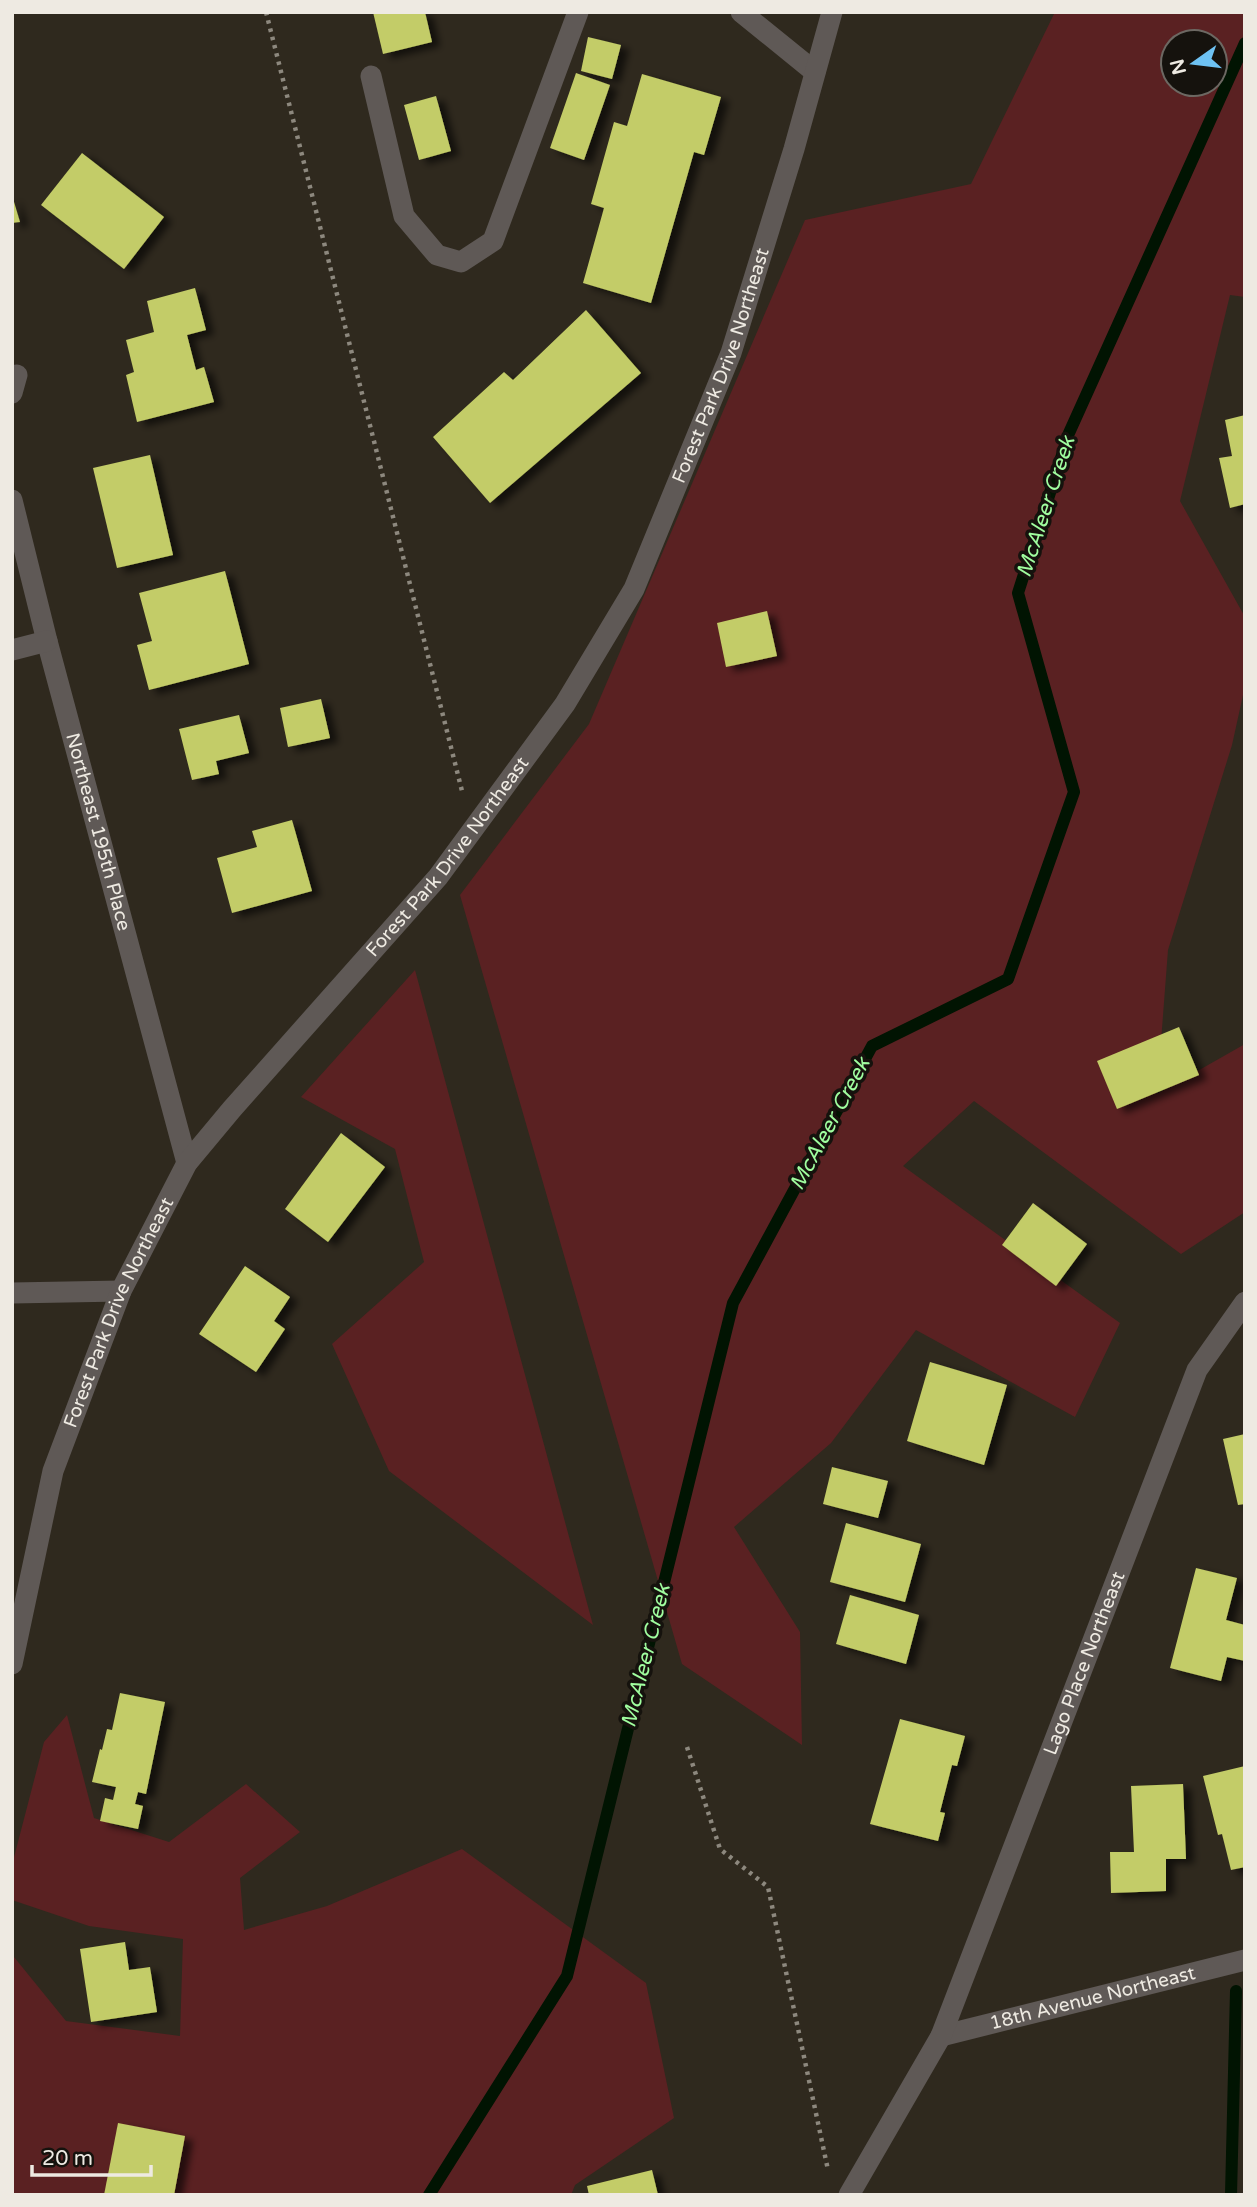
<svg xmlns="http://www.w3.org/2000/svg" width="1257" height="2207" font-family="'Varela Round',sans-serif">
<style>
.green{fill:#5a2122;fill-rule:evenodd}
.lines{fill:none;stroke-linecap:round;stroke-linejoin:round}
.stream{stroke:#011402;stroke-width:12}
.building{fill:#c3cc67;filter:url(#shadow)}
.path{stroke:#8d887e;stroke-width:4.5;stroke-dasharray:3.5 5;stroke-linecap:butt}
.minor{stroke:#5f5956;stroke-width:21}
.tertiary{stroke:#5f5956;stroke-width:21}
.labels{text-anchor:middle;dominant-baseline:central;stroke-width:7;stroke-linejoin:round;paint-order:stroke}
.street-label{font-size:19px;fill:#eeeae2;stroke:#15120d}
.water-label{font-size:21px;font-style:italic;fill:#a0fe9f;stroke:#15120d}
</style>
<defs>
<filter id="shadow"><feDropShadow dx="8" dy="4.5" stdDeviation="3.5" flood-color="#0009"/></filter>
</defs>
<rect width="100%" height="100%" fill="#2f291e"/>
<g class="green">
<path d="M1055,12H1245V297L1230,295L1180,501L1245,617V686L1232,745L1168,950L1157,1094L1245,1044V1212L1181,1254L974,1101L903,1166L1120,1323L1075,1417L916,1330L831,1443L734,1527L800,1632L802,1745L682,1664L460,895L589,724L805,220L971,184ZM1173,42H1215V84H1173Z"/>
<polygon points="415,970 593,1625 389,1471 332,1344 424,1262 395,1149 301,1097"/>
<polygon points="67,1715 94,1818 169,1842 246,1784 300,1832 240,1878 244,1930 327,1906 462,1849 646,1983 674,2118 575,2185 571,2195 12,2195 12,1973 14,1957 66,2021 180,2036 183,1939 89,1926 12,1900 12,1865 44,1742"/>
</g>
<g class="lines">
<g class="stream">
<polyline points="429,2195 567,1976 733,1303 872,1046 1008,979 1074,792 1018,593 1069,433 1245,43"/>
<polyline points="1231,2195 1236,1991"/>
</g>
</g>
<g class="building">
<polygon points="373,12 425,12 432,42 383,54"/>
<polygon points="588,37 621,45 612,79 581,71"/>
<polygon points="576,73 610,85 584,160 550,148"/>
<polygon points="642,74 721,97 704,155 694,152 651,303 583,283 604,208 591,204 614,122 627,126"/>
<polygon points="436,96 451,151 419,160 404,105"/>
<polygon points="82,153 164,217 124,269 41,205"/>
<polygon points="12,195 20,222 12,223"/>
<polygon points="195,288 206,330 187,335 196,370 204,367 214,402 137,422 126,375 134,372 126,340 154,332 147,301"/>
<polygon points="586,310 641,373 490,503 433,437 504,372 513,380"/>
<polygon points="1245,415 1245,504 1230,508 1219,458 1232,456 1225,420"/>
<polygon points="150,455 173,555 117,568 93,468"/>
<polygon points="225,571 249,664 149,690 137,645 152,641 139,593"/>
<polygon points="767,611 777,656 726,667 717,623"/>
<polygon points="321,699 330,738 288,747 280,708"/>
<polygon points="239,715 249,753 216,761 219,774 192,780 179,729"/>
<polygon points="292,820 312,891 232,913 217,858 257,847 252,831"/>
<polygon points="1179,1027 1199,1075 1117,1109 1097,1061"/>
<polygon points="341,1133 385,1167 328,1242 285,1209"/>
<polygon points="1033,1203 1087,1244 1056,1286 1002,1245"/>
<polygon points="245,1266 290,1297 274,1321 285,1329 256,1372 199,1334"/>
<polygon points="930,1362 1007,1385 984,1465 907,1441"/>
<polygon points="1245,1434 1245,1504 1238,1505 1223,1439"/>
<polygon points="832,1467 888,1481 878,1518 823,1504"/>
<polygon points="846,1523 921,1544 905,1602 830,1582"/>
<polygon points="1196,1568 1237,1578 1226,1620 1245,1625 1245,1661 1227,1657 1221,1681 1170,1668"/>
<polygon points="850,1595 919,1615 906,1664 836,1644"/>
<polygon points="120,1693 165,1702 146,1794 138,1792 135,1804 143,1806 138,1829 100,1821 105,1798 113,1800 116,1787 92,1782 100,1749 102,1750 107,1729 112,1730"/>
<polygon points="900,1719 965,1736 957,1766 952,1765 940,1812 945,1813 938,1841 870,1824"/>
<polygon points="1245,1766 1245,1867 1231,1870 1222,1834 1218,1835 1203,1776"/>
<polygon points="1183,1784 1186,1859 1166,1859 1166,1891 1111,1893 1110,1852 1134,1852 1131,1786"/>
<polygon points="125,1942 129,1970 150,1967 157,2012 91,2022 80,1949"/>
<polygon points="118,2123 185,2136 174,2195 104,2195"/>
<polygon points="652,2170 658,2195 589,2195 587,2186"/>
</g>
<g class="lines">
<g class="path">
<polyline points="266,12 462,791"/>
<polyline points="687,1747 720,1849 768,1887 828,2170"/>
</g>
<g class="minor">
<polyline points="741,12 815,72"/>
<polyline points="371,76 404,216 437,255 461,262 493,241 578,12"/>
<polyline points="12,393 17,375"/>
<path id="s1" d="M12,500L47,641L187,1163"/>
<polyline points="12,650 47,641"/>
<polyline points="12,1293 121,1291"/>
<path id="s2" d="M941,2036L1245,1960"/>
<path id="s3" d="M849,2195L941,2036L1197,1370L1245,1302"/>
</g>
<path class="tertiary" id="s4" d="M12,1664L53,1471L121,1291L187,1163L232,1109L438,877L565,704L634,589L731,353L794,149L832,12"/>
</g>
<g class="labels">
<g class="street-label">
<text stroke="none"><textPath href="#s4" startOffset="1503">Forest Park Drive Northeast</textPath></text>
<text stroke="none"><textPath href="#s1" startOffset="343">Northeast 195th Place</textPath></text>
<text stroke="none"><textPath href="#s4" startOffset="936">Forest Park Drive Northeast</textPath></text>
<text stroke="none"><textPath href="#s4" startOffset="369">Forest Park Drive Northeast</textPath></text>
<text stroke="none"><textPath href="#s3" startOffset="583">Lago Place Northeast</textPath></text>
<text stroke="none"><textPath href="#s2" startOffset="156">18th Avenue Northeast</textPath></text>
</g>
<g class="water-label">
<text transform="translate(1046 507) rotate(-72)">McAleer Creek</text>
<text transform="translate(830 1124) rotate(-62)">McAleer Creek</text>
<text transform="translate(646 1656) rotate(-76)">McAleer Creek</text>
</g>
</g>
<rect width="1257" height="2207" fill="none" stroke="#eeeae2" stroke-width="28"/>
<g transform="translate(1194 63) rotate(256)"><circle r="33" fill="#15120d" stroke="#6c6862" stroke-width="2"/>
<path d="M0-5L12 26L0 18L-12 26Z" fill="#6ec2f3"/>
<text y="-10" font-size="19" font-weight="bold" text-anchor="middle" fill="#eeeae2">N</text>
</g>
<path d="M32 2165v10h119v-10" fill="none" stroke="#eeeae2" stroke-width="3.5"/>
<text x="42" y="2165" font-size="21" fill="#eeeae2" stroke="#15120d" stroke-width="5" paint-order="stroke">20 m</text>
</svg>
